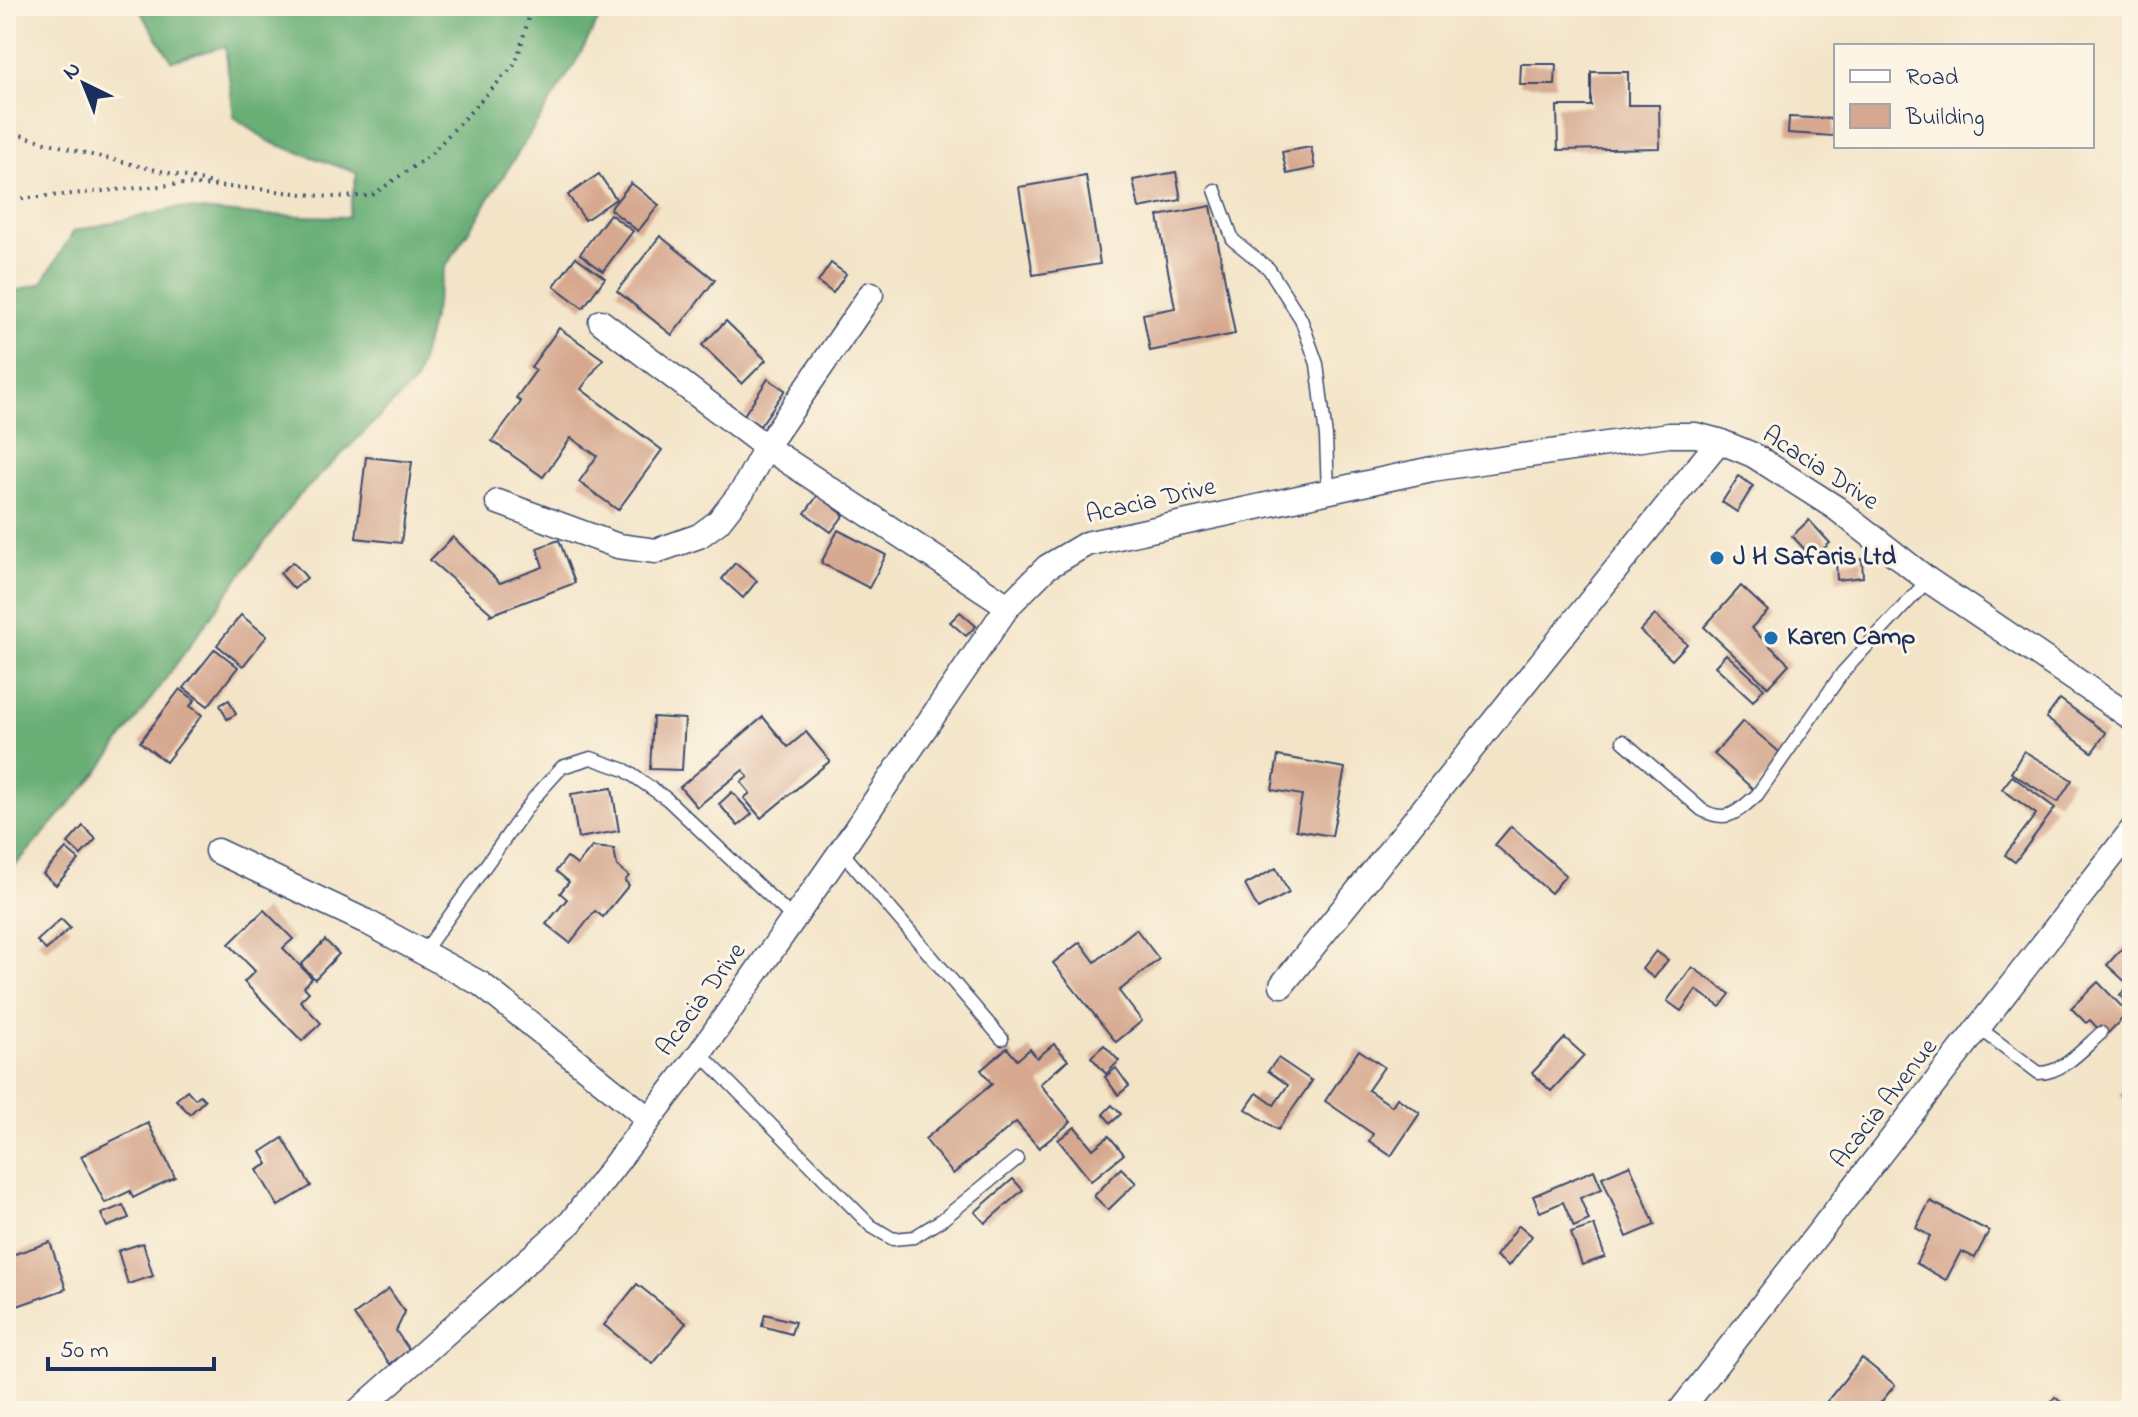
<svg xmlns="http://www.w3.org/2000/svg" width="2138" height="1417" font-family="'Indie Flower',sans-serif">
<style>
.forest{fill:#67ae74;stroke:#416e69;stroke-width:2}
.building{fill:#d6a88f}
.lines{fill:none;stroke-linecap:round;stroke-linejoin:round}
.lane-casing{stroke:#3b4a6e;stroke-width:15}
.street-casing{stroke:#3b4a6e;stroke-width:27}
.path{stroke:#3b4a6e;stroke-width:4;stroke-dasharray:2 6;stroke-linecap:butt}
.lane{stroke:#fff;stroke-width:12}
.street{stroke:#fff;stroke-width:24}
.poi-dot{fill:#1f6fb2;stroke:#fcf5e5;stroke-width:3}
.labels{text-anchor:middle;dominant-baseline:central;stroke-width:6;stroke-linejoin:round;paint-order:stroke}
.street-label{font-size:26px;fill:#1b2f5e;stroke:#fcf5e5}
.poi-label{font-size:26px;font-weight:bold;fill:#1b2f5e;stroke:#fcf5e5;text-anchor:start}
</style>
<rect width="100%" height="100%" fill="#fcf5e5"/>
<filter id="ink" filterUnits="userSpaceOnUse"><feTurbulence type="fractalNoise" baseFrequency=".0125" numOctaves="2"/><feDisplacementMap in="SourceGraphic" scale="16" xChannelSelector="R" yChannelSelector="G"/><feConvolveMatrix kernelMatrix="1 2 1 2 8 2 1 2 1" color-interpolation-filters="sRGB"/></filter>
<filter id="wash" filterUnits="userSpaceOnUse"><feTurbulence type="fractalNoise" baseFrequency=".006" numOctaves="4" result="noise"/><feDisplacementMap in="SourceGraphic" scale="32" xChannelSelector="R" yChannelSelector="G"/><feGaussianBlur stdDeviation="1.8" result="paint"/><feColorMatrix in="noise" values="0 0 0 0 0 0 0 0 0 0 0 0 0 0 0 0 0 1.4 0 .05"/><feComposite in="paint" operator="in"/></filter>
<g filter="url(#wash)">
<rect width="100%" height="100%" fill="#f3e4c7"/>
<polygon class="forest" points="137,6 606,6 575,63 445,268 416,381 295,500 98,772 6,876 6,294 42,283 74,231 178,208 257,215 348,217 357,173 270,142 234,117 225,46 172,61"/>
<g id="blocks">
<g class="building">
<polygon points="1521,64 1556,64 1555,85 1520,85"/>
<polygon points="1591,72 1628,72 1628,105 1659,105 1660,148 1558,150 1557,106 1591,106"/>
<polygon points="1789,117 1834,119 1833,136 1788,133"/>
<polygon points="1311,147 1315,168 1287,174 1282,152"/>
<polygon points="1176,172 1181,200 1139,208 1133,180"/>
<polygon points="599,174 616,199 585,220 568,195"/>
<polygon points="1086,176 1100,264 1033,275 1019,187"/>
<polygon points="631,183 659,205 638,231 610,209"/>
<polygon points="1211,206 1235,334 1150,351 1143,314 1175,308 1158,216"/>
<polygon points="610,214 633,231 603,271 580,254"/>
<polygon points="660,236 715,280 672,335 617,291"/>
<polygon points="576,257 605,278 583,308 554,286"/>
<polygon points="831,263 846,274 833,293 818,282"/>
<polygon points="726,321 766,360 742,384 702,345"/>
<polygon points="559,328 603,359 581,389 662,450 618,510 579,482 597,456 571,438 543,477 492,441 521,402 516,398 536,370 531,367"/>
<polygon points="768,379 785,390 760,426 744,415"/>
<polygon points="366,457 412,462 401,543 356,538"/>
<polygon points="1739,476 1753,486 1737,512 1722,502"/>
<polygon points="818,495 844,515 831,532 805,513"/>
<polygon points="1809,520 1830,543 1813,558 1792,536"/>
<polygon points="838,530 886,555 869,588 821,563"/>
<polygon points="453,537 500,583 543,567 537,548 559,540 575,583 490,615 491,613 430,560"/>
<polygon points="1862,559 1863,577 1837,580 1836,561"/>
<polygon points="293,562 307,578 294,589 280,573"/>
<polygon points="735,563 757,581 743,598 722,579"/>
<polygon points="1741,586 1768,611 1751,628 1789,664 1768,687 1704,627"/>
<polygon points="960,612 976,626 966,636 950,622"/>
<polygon points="241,615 267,636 243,666 217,645"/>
<polygon points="1655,615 1687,644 1672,660 1640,631"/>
<polygon points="215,649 238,667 208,706 184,688"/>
<polygon points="1726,654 1764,688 1753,701 1715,666"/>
<polygon points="180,689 195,700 190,706 202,715 166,762 140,742"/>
<polygon points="2060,699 2106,733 2092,752 2046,718"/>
<polygon points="229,700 236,714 227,719 220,705"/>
<polygon points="653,717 685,719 682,770 650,769"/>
<polygon points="763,717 788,747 806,732 830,761 761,818 744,798 750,793 741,782 748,777 743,770 697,807 680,787"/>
<polygon points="1743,721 1784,756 1754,790 1714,754"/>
<polygon points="2024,751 2072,780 2058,802 2011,773"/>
<polygon points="1278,756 1345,768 1332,836 1296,830 1302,795 1272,790"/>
<polygon points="2012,776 2055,808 2015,862 2005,855 2036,814 2002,789"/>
<polygon points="612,788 619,831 578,838 571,794"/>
<polygon points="732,792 752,814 738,826 719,804"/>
<polygon points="83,826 96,839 81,855 68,843"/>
<polygon points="1511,826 1566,875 1551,893 1495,845"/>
<polygon points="592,847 614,849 617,866 629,876 625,881 629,885 603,917 595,911 570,943 546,924 567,899 560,893 569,882 556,871 567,857 577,865"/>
<polygon points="66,849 79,860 56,885 43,874"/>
<polygon points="1276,868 1289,893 1258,909 1245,885"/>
<polygon points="264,910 293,939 283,948 312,978 304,987 309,992 300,1001 321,1023 302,1041 244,982 255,971 229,944"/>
<polygon points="61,919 70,928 46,950 37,941"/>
<polygon points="1136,929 1159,959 1119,991 1142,1021 1116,1042 1053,963 1080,942 1095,962"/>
<polygon points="2132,937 2132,1005 2120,995 2129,985 2107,965"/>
<polygon points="325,940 339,954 315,979 301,965"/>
<polygon points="1656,951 1668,960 1654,978 1642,969"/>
<polygon points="1692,967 1730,994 1720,1007 1696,990 1681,1011 1667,1001"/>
<polygon points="2098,982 2128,1013 2105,1036 2090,1020 2086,1023 2071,1008"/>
<polygon points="1565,1038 1584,1055 1551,1091 1532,1073"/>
<polygon points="1054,1044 1068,1060 1040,1084 1071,1122 1039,1148 1016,1122 953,1174 925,1139 992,1084 981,1070 1007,1048 1017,1060 1030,1049 1037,1058"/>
<polygon points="1104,1045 1119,1061 1106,1074 1091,1057"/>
<polygon points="1359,1050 1384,1067 1368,1090 1392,1106 1397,1098 1420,1113 1391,1156 1369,1141 1373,1134 1325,1101"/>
<polygon points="1278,1058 1312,1081 1278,1130 1246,1109 1257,1093 1274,1105 1288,1085 1268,1071"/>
<polygon points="1116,1068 1129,1086 1118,1095 1105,1077"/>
<polygon points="2130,1082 2132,1084 2132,1109 2120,1094 2128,1088 2127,1087"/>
<polygon points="187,1090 195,1099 200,1095 205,1100 190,1114 176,1100"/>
<polygon points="1112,1105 1121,1114 1111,1123 1103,1114"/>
<polygon points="148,1123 175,1177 133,1198 130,1191 105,1203 81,1156"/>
<polygon points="1075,1127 1093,1149 1109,1136 1124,1154 1091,1181 1058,1140"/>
<polygon points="283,1138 311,1186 278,1206 257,1170 268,1164 261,1152"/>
<polygon points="1630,1165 1655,1225 1627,1237 1602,1177"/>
<polygon points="1121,1168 1136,1183 1108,1210 1094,1196"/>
<polygon points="1594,1170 1602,1189 1580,1198 1589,1220 1574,1227 1563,1202 1540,1212 1533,1196"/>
<polygon points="1013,1179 1023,1190 985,1223 975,1212"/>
<polygon points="1930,1201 1989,1231 1975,1258 1961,1251 1946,1280 1916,1263 1930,1236 1916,1228"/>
<polygon points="123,1205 129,1218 107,1227 101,1214"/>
<polygon points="1519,1225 1532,1236 1509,1266 1496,1256"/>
<polygon points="1594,1225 1605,1257 1582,1265 1571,1233"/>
<polygon points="50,1242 66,1289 6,1310 6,1257"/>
<polygon points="143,1243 153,1276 128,1284 118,1251"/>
<polygon points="637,1284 686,1323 653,1364 604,1325"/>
<polygon points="389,1289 405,1312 396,1331 409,1350 390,1364 354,1315"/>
<polygon points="765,1314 795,1322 791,1334 762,1326"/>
<polygon points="1862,1358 1895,1385 1874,1411 1819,1411"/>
<polygon points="2055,1397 2071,1411 2043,1411"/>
</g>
</g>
</g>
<g filter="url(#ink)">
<use href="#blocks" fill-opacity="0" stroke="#3b4a6e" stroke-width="2"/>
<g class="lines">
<defs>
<g id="lane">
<polyline points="1215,190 1233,240 1269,269 1301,319 1317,364 1326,437 1328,492"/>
<path d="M1623,741L1702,810C1728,824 1737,812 1757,795L1843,672L1928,580"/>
<polyline points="841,851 1002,1039"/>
<polyline points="423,953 534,798 562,767 591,758 625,770 667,799 794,919"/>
<path d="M1979,1028L2039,1073C2063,1073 2084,1048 2101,1033"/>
<polyline points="700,1053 871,1226 893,1239 914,1237 943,1219 1017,1159"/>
</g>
<g id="street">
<polyline points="601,322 766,447 1008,606"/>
<polyline points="498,502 618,546 656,551 699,536 718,522 743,490 766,447 871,294"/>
<polyline points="217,851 365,921 481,984 649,1119"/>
<polyline points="1282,985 1719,441"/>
<polyline points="358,1411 571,1222 700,1053 841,851 1008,606 1047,567 1086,544 1432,469 1669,435 1696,435 1719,441 1753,455 1836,508 1928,580 2132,718"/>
<polyline points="1680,1411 2132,830"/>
</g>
</defs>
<use href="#lane" class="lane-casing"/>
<use href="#street" class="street-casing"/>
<g class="path">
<polyline points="6,131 92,155 216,184"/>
<polyline points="6,200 181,184 259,189 330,197 371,196 430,155 516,63 532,6"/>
</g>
<use href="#lane" class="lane"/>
<use href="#street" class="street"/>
</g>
</g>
<g class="poi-dot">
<circle cx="1717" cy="558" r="8"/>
<circle cx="1771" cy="638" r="8"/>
</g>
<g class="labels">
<g class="street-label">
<text transform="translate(1820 469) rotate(33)">Acacia Drive</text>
<text transform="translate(1151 502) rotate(-13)">Acacia Drive</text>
<text transform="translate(702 1000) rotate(-54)">Acacia Drive</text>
<text transform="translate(1885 1104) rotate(-52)">Acacia Avenue</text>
</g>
<g class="poi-label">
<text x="1733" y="558">J H Safaris Ltd</text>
<text x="1787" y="638">Karen Camp</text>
</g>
</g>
<rect width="2138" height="1417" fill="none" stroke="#fcf5e5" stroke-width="32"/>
<rect x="1834" y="44" width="260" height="104" fill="#fcf5e5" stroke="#a2a6af" stroke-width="2"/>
<rect x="1850" y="70" width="40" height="12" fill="#ffffff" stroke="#a2a6af" stroke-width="2"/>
<text x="1906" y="84" font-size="24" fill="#1b2f5e">Road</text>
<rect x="1850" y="104" width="40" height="24" fill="#d6a88f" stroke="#a2a6af" stroke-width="2"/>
<text x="1906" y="124" font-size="24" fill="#1b2f5e">Building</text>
<g transform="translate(84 84) rotate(317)" stroke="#fcf5e5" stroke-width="6" paint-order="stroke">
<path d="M0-6L14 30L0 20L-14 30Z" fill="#1b2f5e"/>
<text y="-12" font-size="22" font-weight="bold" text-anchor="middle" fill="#1b2f5e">N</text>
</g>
<path d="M48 1357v12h166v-12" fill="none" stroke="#1b2f5e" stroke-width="4"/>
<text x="60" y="1357" font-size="24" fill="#1b2f5e" stroke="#fcf5e5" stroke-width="6" paint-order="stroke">50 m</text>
</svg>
